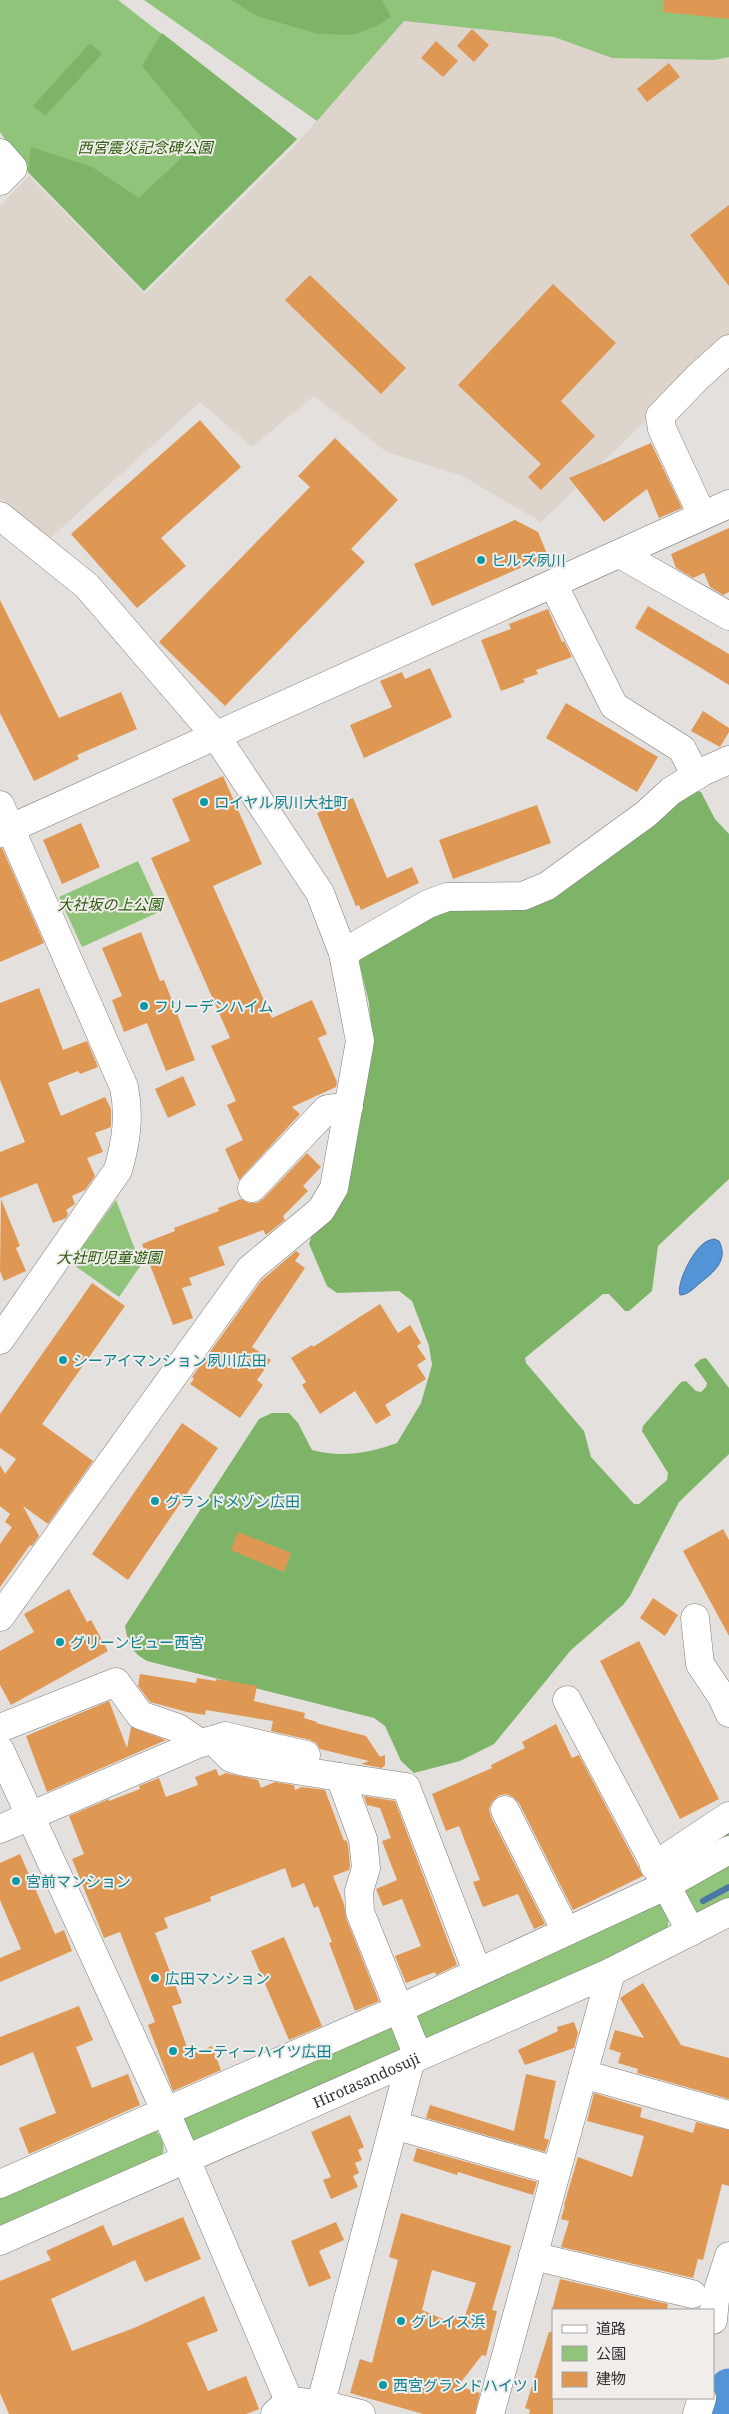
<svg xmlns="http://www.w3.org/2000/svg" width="729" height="2414" font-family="'Noto Serif','Noto Sans JP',serif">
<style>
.built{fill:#ddd4cb}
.green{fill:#90c47b}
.forest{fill:#7eb468}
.water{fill:#5394d6;stroke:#4976a4}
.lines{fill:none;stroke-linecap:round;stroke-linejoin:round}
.stream{stroke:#4976a4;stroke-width:6}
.river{stroke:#5394d6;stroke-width:39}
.building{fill:#df9854;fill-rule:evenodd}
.minor-casing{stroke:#7f7c79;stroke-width:29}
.minor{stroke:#fff;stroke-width:28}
.culture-dot{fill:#0f9aa8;stroke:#f1edea;stroke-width:2}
.labels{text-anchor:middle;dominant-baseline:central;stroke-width:4;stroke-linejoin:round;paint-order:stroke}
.park-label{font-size:15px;font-style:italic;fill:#285b0b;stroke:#f1edea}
.culture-label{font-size:15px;fill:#0d838f;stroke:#f1edea;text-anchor:start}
.street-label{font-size:15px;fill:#323130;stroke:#f1edea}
</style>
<rect width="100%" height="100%" fill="#e4e0dd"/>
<polygon class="built" points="404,21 554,37 612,58 714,60 729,57 729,340 541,522 463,476 387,452 314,396 252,447 200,402 45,543 0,497 0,206 29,176 145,294 293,148"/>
<g class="green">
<polygon points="0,0 118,0 297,139 144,291 28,172 0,132"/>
<polygon points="144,0 729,0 729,57 714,60 612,58 554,37 404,21 317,121"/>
<polygon points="138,861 161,911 82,947 59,897"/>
<polygon points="116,1200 141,1265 119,1297 71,1263"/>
<polygon points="729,1823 729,1899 700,1915 688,1911 676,1857"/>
<polygon points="652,1900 662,1904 669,1918 667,1932 429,2038 419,2032 415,2010"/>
<polygon points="390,2022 400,2028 401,2051 198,2141 191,2140 182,2117"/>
<path d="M155,2130C163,2137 166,2148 161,2158L0,2228V2195Z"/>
</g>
<g class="forest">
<polygon points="231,0 382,0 391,17 376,26 353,35 318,34 257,16"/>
<polygon points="162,33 297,139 144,291 28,172 31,147 92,167 139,198 202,138 142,66"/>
<polygon points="90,43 102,54 45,116 33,106"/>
<path d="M695,790L701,792L715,819L729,834V1179L658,1246L652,1291L629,1311H625L609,1294H603L525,1358L526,1363L584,1431L591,1457L634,1504H639L667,1480L668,1473L642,1431L643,1426L681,1382L686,1381L696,1391L701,1392L706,1387L707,1383L694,1365L701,1359L706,1358L729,1388V1454L679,1502L630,1596L623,1605L571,1650L494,1744L460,1761L414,1773L401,1761L385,1726L374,1718L147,1661C131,1652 128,1643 125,1626L259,1419L272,1413H289L298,1423L312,1450C341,1458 370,1453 397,1443L421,1403L432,1365L429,1346L412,1301L399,1291L337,1293L327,1286L309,1244L312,1234L337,1209L345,1196L373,1050L369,1003L359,962L362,955L432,911L522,904Z"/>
</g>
<path class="water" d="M714,1239L719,1241C729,1260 714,1272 700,1283C694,1288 688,1295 680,1295C676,1283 693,1251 703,1244C706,1241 710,1240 714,1239Z"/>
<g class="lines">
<polyline class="stream" points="703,1901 729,1887"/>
<polyline class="river" points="727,2414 729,2388"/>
</g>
<g class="building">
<polygon points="664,0 729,0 729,19 663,12"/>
<polygon points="472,29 489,45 474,62 457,46"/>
<polygon points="436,41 458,61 443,77 421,58"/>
<polygon points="669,63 680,77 647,102 637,89"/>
<polygon points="729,205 729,286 690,235"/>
<polygon points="310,275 406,368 381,394 285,300"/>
<polygon points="553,284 616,343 561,401 595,436 541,490 528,477 541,464 458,385"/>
<polygon points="200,420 241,467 161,538 186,566 137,608 71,534"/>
<polygon points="335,438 398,500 351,549 365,562 225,706 159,642 310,487 298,476"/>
<polygon points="651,443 682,508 659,518 647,489 604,522 569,478"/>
<polygon points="515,520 538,532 548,556 432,606 414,564"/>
<polygon points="729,528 729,592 723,595 710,587 704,573 693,578 676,568 671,554"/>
<polygon points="0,600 59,718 121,692 137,729 77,755 79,759 34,781 0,713"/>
<polygon points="648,606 729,654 729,685 635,628"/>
<polygon points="548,609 562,642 564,641 572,657 536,670 538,674 523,679 525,682 501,691 481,640 511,629 509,624"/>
<polygon points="430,668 452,717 364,758 350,725 392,707 380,681 402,672 405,679"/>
<polygon points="566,703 658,757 637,792 546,738"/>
<polygon points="703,711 729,728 729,732 720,747 691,731"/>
<polygon points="223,776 262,864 213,886 272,1018 312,1000 327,1034 318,1038 337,1082 336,1087 292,1107 300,1114 239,1180 225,1149 243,1140 227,1105 236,1101 211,1046 230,1038 151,858 190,841 172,799"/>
<polygon points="353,798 387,878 412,867 419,883 361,910 359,905 356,906 317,813"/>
<polygon points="537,805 551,843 453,879 439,840"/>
<polygon points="81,823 100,867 62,884 43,840"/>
<polygon points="0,848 2,848 44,943 0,962"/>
<polygon points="141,932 160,981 164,980 195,1060 166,1071 147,1023 124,1032 112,1000 122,996 102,948"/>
<polygon points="39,988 63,1050 87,1041 98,1067 80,1074 78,1071 48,1083 61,1116 105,1097 111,1109 111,1127 95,1133 103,1152 87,1158 95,1176 85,1190 72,1196 75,1204 66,1210 68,1214 66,1218 53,1223 37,1183 0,1198 0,1152 25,1142 0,1080 0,1003"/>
<polygon points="183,1076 196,1105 168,1118 155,1089"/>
<polygon points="307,1153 321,1167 303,1186 308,1191 283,1216 285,1220 266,1235 263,1230 218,1247 225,1265 189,1278 192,1285 182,1288 193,1318 173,1325 142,1244 175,1231 174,1228 219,1211 218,1208 241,1199 249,1203 257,1203 263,1199"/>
<polygon points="1,1199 20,1246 16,1248 26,1271 4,1281 0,1271"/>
<polygon points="296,1251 300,1254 295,1261 305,1268 252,1347 271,1360 257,1380 263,1385 240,1418 190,1384 194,1379 192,1377 261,1281"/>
<polygon points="92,1283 125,1306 42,1424 93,1461 48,1524 23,1506 39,1536 32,1546 30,1545 0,1587 0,1544 12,1527 5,1522 10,1514 0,1506 0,1465 5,1474 16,1459 0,1448 0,1414"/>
<polygon points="380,1304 398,1333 410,1325 421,1343 417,1346 426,1359 417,1365 426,1379 385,1405 391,1415 376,1424 355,1391 320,1414 302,1385 306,1382 291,1358 312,1345 313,1347"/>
<polygon points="182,1423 218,1448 128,1580 92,1554"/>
<polygon points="723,1529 729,1540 729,1636 683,1551"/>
<polygon points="238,1532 291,1553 284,1572 231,1550"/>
<polygon points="69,1589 87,1622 91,1620 108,1651 11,1705 0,1685 0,1651 34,1632 24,1614"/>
<polygon points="653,1598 678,1615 665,1636 640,1618"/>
<polygon points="639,1641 719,1799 680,1819 600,1661"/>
<polygon points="140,1674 196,1683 197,1678 216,1681 216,1679 257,1686 254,1701 305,1713 304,1718 317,1722 316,1723 366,1736 380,1757 385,1755 385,1765 382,1768 361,1764 369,1761 320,1749 316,1743 310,1740 271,1731 273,1721 206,1710 205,1715 187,1712 150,1702 138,1686"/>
<polygon points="109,1701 127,1748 131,1727 166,1740 47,1792 26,1736"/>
<polygon points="556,1724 572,1758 579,1755 643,1876 573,1910 519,1803 513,1797 506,1794 498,1796 492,1802 489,1809 491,1817 545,1924 534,1929 518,1894 483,1907 473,1882 480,1880 459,1826 446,1831 432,1794 492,1768 491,1765 525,1748 522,1742"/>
<polygon points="216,1769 219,1776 226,1773 258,1780 261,1788 275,1782 294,1785 295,1790 302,1787 325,1790 344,1841 346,1840 348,1844 350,1866 349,1870 333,1876 344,1904 346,1918 379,2001 355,2011 329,1943 332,1942 318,1906 314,1908 304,1883 292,1888 285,1868 210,1897 211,1901 164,1918 168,1928 155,1933 182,2003 172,2006 190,2055 212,2046 221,2070 173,2091 148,2025 155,2022 120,1932 104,1938 72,1859 84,1854 69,1816 109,1799 109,1801 140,1789 139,1786 159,1778 166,1797 198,1785 195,1777"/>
<polygon points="364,1796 395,1801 457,1965 436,1975 435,1972 406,1983 395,1956 421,1946 402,1899 383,1906 376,1889 397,1880 382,1841 391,1838 380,1808 367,1805"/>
<polygon points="20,1854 55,1934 64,1930 72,1951 0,1982 0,1958 21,1949 0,1900 0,1863"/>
<polygon points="284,1937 322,2026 289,2040 251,1951"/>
<polygon points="643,1983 681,2045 729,2058 729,2099 637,2073 638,2069 618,2063 621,2053 609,2049 615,2030 644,2038 620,1998"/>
<polygon points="79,2006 93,2040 76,2047 92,2088 128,2074 140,2105 29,2154 19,2128 56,2113 33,2052 0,2066 0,2037"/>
<polygon points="574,2022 578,2033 574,2048 525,2065 518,2050 558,2031 557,2027"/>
<polygon points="526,2074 556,2081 544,2138 549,2140 545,2152 426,2118 430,2105 514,2131"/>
<polygon points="594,2093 642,2108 640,2117 693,2133 696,2122 729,2130 729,2186 722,2184 703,2260 698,2259 693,2278 561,2247 569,2221 561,2219 565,2205 564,2205 578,2157 632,2177 644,2136 587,2121"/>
<polygon points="350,2115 364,2147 358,2150 362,2160 355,2163 359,2173 353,2176 358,2187 331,2199 323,2180 331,2177 311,2132"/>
<polygon points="417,2148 537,2182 533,2195 458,2172 457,2175 413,2161"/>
<path d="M401,2213L511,2246L492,2310L497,2311L486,2356L482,2355L458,2386L480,2393L475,2414H423L350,2393L360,2359L372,2363L398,2260L389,2257ZM432,2270L476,2283L464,2319L455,2315L452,2323L422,2310Z"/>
<polygon points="183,2217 201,2259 145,2282 135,2260 51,2299 72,2351 134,2328 204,2296 218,2331 187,2343 208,2391 246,2376 259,2409 246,2414 9,2414 0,2393 0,2281 51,2260 46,2251 103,2225 113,2246"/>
<polygon points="336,2222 344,2240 319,2251 331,2278 309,2287 291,2241"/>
<polygon points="560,2279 668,2304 667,2310 552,2310"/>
<polygon points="549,2332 553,2332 553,2414 529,2414 530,2410 525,2408"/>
</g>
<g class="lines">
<defs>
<g id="minor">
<polyline points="0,153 13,168 0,181"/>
<polyline points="702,515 662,429 660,416 699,376 729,349"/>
<polyline points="0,516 87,586 216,736 320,893 343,953 360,1041 334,1188 321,1210 250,1269 0,1617"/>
<polyline points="620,554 729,616"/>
<polyline points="553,584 614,706 682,749 696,776"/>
<path d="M0,805L124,1087C130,1116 126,1142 118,1170L0,1340"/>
<polyline points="0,833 729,504"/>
<polyline points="343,953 428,904 447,897 523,896 547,886 646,814 671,791 702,772 729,760"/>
<polyline points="252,1188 327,1109 349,1106"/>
<polyline points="695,1618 700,1664 722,1697 729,1713"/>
<polyline points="567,1700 691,1932"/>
<polyline points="0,1728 116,1682 140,1715 178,1728 200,1743 0,1829"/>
<polyline points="213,1740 225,1736 306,1755"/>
<polyline points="200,1743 213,1740 231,1758 245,1762 340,1777"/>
<polyline points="0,1750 165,2110 289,2401"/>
<polyline points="505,1810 566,1931"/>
<polyline points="654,1866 729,1816"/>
<polyline points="418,2056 360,1912 359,1891 366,1868 363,1839 340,1777 406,1787 477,1971"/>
<polyline points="583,2074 729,2115"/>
<polyline points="394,2125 556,2171"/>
<polyline points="0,2184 399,2009 665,1886 729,1850"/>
<path id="s1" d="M0,2241L611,1972L729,1912"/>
<polyline points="533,2256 692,2294"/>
<polyline points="713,2320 715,2300 729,2256"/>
<polyline points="275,2414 289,2401 321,2404 361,2414"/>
<polyline points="318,2414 411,2059"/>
<polyline points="490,2414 611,1972"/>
<polyline points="697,2414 702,2398"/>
</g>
</defs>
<use href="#minor" class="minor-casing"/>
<use href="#minor" class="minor"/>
</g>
<g class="culture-dot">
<circle cx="481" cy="560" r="5"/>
<circle cx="204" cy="802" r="5"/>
<circle cx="144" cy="1006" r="5"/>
<circle cx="63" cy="1360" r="5"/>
<circle cx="155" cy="1501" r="5"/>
<circle cx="60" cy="1642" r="5"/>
<circle cx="16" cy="1881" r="5"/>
<circle cx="155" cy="1978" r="5"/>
<circle cx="173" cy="2051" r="5"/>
<circle cx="401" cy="2321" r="5"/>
<circle cx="383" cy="2385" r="5"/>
</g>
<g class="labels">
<g class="park-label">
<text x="145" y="147">西宮震災記念碑公園</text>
<text x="110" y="904">大社坂の上公園</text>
<text x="109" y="1257">大社町児童遊園</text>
</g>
<g class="culture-label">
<text x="491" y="560">ヒルズ夙川</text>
<text x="214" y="802">ロイヤル夙川大社町</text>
<text x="154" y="1006">フリーデンハイム</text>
<text x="73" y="1360">シーアイマンション夙川広田</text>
<text x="165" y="1501">グランドメゾン広田</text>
<text x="70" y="1642">グリーンビュー西宮</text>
<text x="26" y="1881">宮前マンション</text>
<text x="165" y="1978">広田マンション</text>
<text x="183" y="2051">オーティーハイツ広田</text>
<text x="411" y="2321">グレイス浜</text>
<text x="393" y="2385">西宮グランドハイツⅠ</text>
</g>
<g class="street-label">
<text stroke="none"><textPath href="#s1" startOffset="400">Hirotasandosuji</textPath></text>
</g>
</g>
<rect x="552" y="2309" width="162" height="90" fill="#f1edea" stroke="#a5a2a0"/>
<rect x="562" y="2325" width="25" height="8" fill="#ffffff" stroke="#a5a2a0"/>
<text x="596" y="2334" font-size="15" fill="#323130">道路</text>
<rect x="562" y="2346" width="25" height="15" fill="#90c47b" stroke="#a5a2a0"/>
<text x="596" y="2359" font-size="15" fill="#323130">公園</text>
<rect x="562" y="2372" width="25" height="15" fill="#df9854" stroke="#a5a2a0"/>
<text x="596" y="2384" font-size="15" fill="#323130">建物</text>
</svg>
